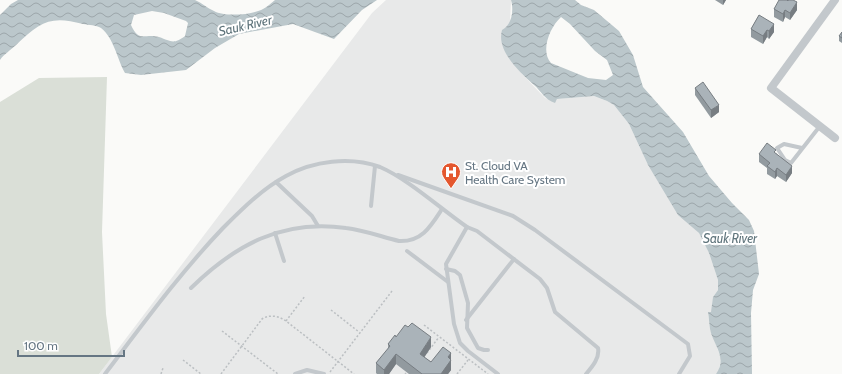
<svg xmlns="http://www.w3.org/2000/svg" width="842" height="374" font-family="Cabin,sans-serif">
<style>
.built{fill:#e8e9e9}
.green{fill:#dadfd7}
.water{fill:url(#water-waves);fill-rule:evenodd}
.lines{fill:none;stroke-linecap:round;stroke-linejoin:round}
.path{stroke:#bbbfc2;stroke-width:1.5;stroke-dasharray:2 2;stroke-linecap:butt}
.lane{stroke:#c3c8cc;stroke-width:4}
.street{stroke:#c3c8cc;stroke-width:8}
.wall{fill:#929a9f}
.shaded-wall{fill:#777d82}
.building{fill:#aab3b9;stroke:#777d82}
.labels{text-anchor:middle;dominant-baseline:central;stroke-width:4;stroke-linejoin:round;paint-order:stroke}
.poi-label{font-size:12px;fill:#657683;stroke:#fff;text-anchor:start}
.water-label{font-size:13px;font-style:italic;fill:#60757c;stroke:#fff}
</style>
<defs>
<pattern id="water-waves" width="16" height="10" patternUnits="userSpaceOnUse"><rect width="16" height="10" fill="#bbc7cb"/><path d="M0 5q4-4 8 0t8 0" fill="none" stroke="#9ca6aa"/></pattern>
</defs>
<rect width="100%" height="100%" fill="#fafaf8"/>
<polygon class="built" points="386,0 511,0 510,22 502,44 522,74 545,98 556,101 557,99 594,96 607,101 614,105 629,124 648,165 672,203 699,233 709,253 718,280 718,290 713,297 712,312 708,312 710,329 721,358 719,370 716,374 99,374 372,13"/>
<polygon class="green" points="107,77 102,232 106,314 112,357 99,374 0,374 0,102 39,78"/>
<g class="water">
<path d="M18,0H195C202,3 207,8 214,11C225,17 252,15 263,9C267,7 271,3 275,0H377L362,10L334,39L293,24L239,34L215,48L186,70L141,75L125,73C117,59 114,38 101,28C96,25 89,25 83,24C50,15 40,22 16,45C11,50 4,54 0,60V15L11,4ZM152,11L164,13L186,21L188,23L185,36C173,45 171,41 159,37C144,33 139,43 131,25L134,15Z"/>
<path d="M511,0H575L581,5L594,10L619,31L633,55L643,87L683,132L709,176L732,203L749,220L754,231L759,274L753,290L751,313L752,374H716C728,357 713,345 710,329C709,323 709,318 708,312H711L713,297L718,290V280L709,253L699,233L678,215L648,165L629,124L614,105L607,101L594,96L557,99L555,103C545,100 541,91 534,85C520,72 496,51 502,30C512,25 514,10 511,0ZM561,17L570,24L595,51L607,60L613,75L606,80L588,78L551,63C540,51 550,27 561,17Z"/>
</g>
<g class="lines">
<g class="path">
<polyline points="331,310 359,332"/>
<polyline points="286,321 305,296"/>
<polyline points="424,325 488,374"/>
<polyline points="222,331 278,374"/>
<polyline points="427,353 439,337"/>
<polyline points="183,360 201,374"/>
<polyline points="330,372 392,291"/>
<polyline points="161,374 163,368"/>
<path d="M221,374L262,319C270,314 279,316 286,321L354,374"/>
<polyline points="405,374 406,373"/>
<polyline points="457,374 468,360"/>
</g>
<g class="lane">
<polyline points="802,148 784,144 777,148 785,160 791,163 820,126"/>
<polyline points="398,175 513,216 535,230 688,344 690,356 679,374"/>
<polyline points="276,182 312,216 318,226"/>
<polyline points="371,206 375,166"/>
<polyline points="467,227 446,264 454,324 460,343 468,351 498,374"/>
<polyline points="275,233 284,261"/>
<polyline points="407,251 448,282"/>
<polyline points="446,269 455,271 460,275 468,303 467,328 478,348 484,350 488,350"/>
<path d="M191,288C235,245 282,219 346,228C364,230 382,237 399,241C422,242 431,226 442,209"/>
<polyline points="466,320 514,259"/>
<path d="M105,374C143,324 180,273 223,228C242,209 262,189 286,176C313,161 350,156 380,167C408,179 441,209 467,227L477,231L540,279L547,288L555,312L598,348C600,358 592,367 586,374"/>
<polyline points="295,374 307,370 324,374"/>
</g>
<polyline class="street" points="835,0 771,88 835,138"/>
</g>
<g class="wall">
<polygon points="715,0 726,0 723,5"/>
<polygon points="788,1 797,10 790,20 785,17 783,22 774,17 774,9"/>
<polygon points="759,15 774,32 769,39 767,37 763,44 751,37 751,29"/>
<polygon points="842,32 842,43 839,41 839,36"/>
<polygon points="695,88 719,112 711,118 695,95"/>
<polygon points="776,153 792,173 786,182 777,176 775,179 767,174 767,168 759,162 759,154"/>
<polygon points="396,337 431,347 424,357 431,362 451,353 451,370 448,374 409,374 396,364 389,374 377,374 376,373 376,363 388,349 388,344"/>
</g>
<g class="shaded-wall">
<polygon points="723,0 726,0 723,5"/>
<polygon points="797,2 797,10 790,20 790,13"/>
<polygon points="785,10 785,17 783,22 783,14"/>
<polygon points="774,24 774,32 769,39 769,31"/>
<polygon points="767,30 767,37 763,44 763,36"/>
<polygon points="719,105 719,112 711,118 711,110"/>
<polygon points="792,166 792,173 786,182 786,175"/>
<polygon points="777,168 777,176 775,179 775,172"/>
<polygon points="431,337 431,347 420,364 420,354"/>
<polygon points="451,353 451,370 448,374 441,374 448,357"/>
<polygon points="396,354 396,364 389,374 384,374 384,370"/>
</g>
<g class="building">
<polygon points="779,0 787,0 788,1 788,0 793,0 797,2 790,13 785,10 783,14 774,9"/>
<polygon points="759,15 774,24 769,31 767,30 763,36 751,29"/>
<polygon points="842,32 842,38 839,36"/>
<polygon points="703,82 719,105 711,110 695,88"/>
<polygon points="767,143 776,150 774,152 792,166 786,175 777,168 775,172 767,166 770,163 759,154"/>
<polygon points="412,323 431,337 420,354 431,362 443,347 451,353 448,357 451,360 441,374 422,374 396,354 384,370 376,363 390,346 388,344 395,335 396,337 405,325 408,327"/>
</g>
<defs>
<symbol id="hospital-pin" viewBox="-11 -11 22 30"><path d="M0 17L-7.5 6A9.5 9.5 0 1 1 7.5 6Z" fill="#e4572e" stroke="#fff"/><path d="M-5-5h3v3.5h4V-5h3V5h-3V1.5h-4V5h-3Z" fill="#fff"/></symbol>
</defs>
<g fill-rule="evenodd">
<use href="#hospital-pin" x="440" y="161" width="22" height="30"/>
</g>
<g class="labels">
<g class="poi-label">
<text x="465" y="165">St. Cloud VA<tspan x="465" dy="14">Health Care System</tspan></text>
</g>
<g class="water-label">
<text transform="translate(245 25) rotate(-13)">Sauk River</text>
<text x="730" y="238">Sauk River</text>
</g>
</g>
<path d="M18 350v6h106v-6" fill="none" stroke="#657683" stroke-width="2"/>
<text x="24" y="350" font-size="12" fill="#657683" stroke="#ffffff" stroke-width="3" paint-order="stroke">100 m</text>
</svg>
